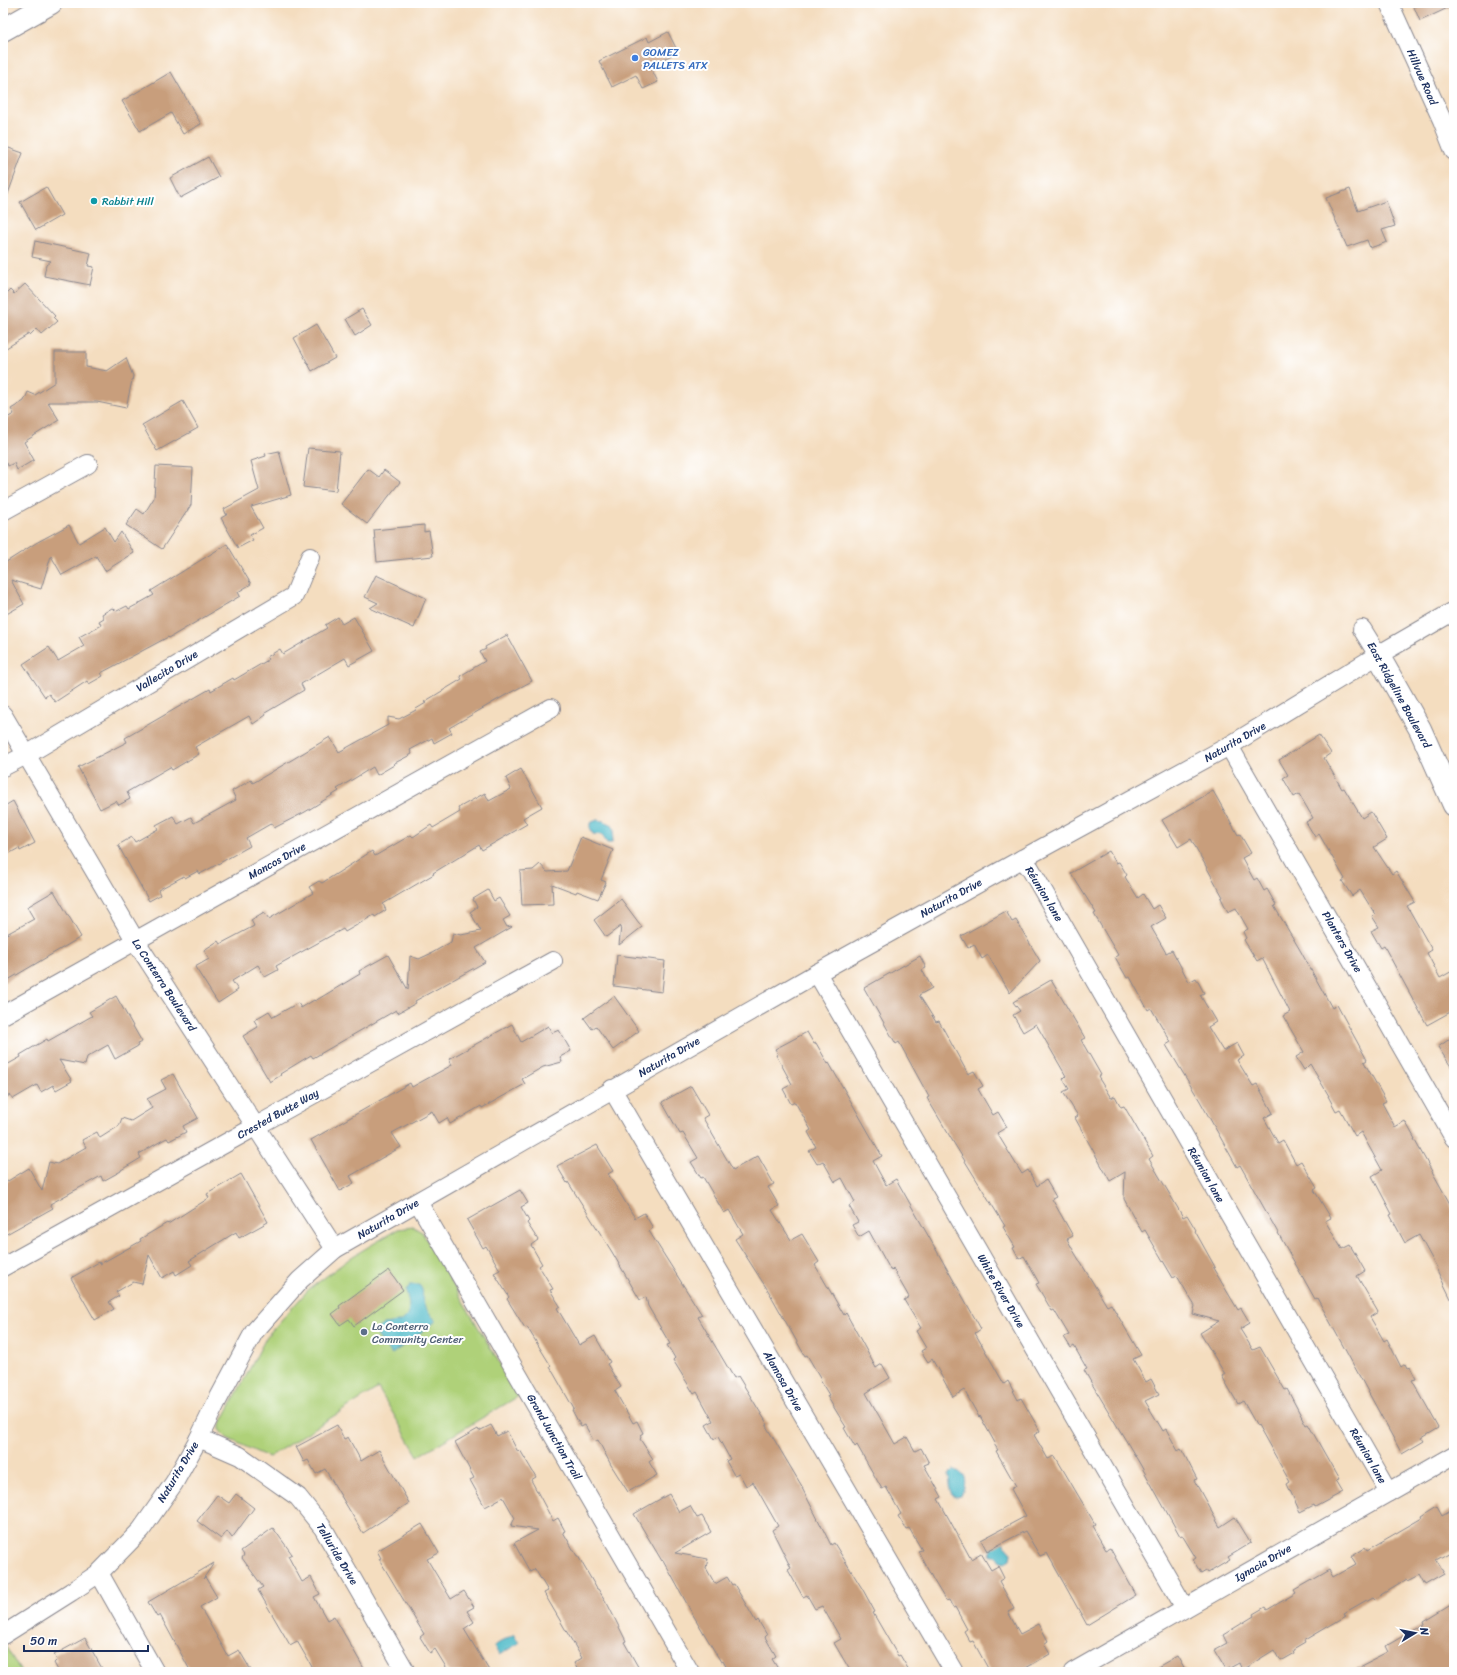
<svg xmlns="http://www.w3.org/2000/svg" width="1457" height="1675" font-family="Sriracha,sans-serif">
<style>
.green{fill:#afd179;stroke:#65806c}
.water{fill:#4cb9c7;stroke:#347492}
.building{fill:#c89e7b}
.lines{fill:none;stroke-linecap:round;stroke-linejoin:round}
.street-casing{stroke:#88868e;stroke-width:20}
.secondary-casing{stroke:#88868e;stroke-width:24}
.street{stroke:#fff;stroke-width:18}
.secondary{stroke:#fff;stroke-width:22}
.shop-dot{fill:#3f7fe0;stroke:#fff;stroke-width:1.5}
.culture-dot{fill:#0f9aa8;stroke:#fff;stroke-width:1.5}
.service-dot{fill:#5c6f8a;stroke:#fff;stroke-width:1.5}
.labels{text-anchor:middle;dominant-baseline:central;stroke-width:4;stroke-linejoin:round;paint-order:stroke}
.shop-label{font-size:11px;fill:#366cbe;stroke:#fff;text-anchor:start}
.street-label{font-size:11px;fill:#1b2f5e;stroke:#fff}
.culture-label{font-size:11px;fill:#0d838f;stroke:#fff;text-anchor:start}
.service-label{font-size:11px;fill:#4e5e75;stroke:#fff;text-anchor:start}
</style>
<rect width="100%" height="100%" fill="#fff"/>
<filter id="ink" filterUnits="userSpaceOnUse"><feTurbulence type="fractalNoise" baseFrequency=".025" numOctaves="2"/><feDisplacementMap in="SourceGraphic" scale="8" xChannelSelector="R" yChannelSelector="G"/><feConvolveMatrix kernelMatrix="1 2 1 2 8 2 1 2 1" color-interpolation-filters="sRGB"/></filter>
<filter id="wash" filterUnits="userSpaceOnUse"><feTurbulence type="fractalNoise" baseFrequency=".012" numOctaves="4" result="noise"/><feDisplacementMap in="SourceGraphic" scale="16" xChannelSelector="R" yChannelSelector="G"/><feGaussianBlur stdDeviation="0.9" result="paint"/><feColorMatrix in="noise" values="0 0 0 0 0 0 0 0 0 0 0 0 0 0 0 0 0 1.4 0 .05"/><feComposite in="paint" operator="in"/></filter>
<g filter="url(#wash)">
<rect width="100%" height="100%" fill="#f4ddbf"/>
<g class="green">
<polygon points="413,1227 422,1232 519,1396 418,1456 378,1388 269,1457 259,1453 227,1438 220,1431 220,1425 267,1336 308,1290 353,1256 398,1229"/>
<polygon points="3,1642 21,1672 3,1672"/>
</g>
<g class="water">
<polygon points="597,820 604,821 606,823 612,825 614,831 612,843 607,843 602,835 593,834 590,830 590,823"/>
<path d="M410,1285H419C425,1291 421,1295 423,1302C425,1309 432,1316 436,1321L392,1354L378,1337L377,1331L383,1324C388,1323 394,1323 399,1322C413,1317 409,1302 406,1291Z"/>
<path d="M953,1470C968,1472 966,1485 961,1496L956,1497L953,1495C947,1489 952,1482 948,1475Z"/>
<path d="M1001,1540L1012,1552L1011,1559L1005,1563L1001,1562L997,1556H991C988,1548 996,1545 1001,1540Z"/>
<polygon points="514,1634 519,1643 499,1655 494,1646"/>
</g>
<g id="blocks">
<g class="building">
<polygon points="1423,3 1454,3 1454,5 1420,21 1414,7"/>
<polygon points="668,32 678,52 650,66 658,82 643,89 636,75 612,87 599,61 647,37 649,42"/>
<polygon points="171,72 201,124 183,134 171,113 140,131 122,101"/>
<polygon points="3,146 23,153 5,202 3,202"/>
<polygon points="208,157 219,177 180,198 170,178"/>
<polygon points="46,187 62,215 36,230 20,202"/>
<polygon points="1350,189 1358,211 1386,201 1395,226 1382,230 1387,242 1370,248 1367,240 1347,247 1326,198"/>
<polygon points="35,241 91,253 88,266 94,267 90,285 44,276 46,265 51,261 32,257"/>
<polygon points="25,284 55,316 53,318 57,322 42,335 37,329 30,336 29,334 3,350 3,297 10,290 14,294"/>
<polygon points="362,309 372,325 355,336 345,319"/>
<polygon points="316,325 335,358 312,371 294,338"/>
<polygon points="55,352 86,352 86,367 107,371 126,358 133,376 126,408 97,402 48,402 59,420 24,442 34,460 17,470 14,463 8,466 7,463 3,465 3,420 14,414 11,409 24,401 28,392 35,395 55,382"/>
<polygon points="183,401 198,428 157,451 142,425"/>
<polygon points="308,448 340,451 336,491 303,487"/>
<polygon points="279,451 291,495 251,507 263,528 250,535 253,540 238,548 221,518 228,514 226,514 224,509 259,490 251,461 266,456 265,454"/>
<polygon points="156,466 193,468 191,505 162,549 126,525 137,509 144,514 154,498"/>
<polygon points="368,469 379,477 384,470 400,482 367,524 341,504"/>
<polygon points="69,525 79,543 105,527 114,542 121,532 134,553 105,571 96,556 62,575 51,556 41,589 11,580 24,604 3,616 3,564 36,543"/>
<polygon points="424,525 424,532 429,531 433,556 377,562 374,530"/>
<polygon points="227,544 251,584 238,592 240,596 169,638 168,637 101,673 103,676 89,684 87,681 55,702 49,694 45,697 23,664 49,647 58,661 84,646 79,637 101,625 99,621 104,618 102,614 112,608 117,611 127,606 129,609 154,595 151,591"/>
<polygon points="376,575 426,598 414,628 370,608 378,603 365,597"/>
<polygon points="338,617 342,624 354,617 374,651 349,665 345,658 301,684 304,690 265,713 266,715 253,724 249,716 195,747 199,754 172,770 170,767 127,792 130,799 119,805 116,801 100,809 78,767 127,742 125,738 182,705 210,689 211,691 233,678 234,680 268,660 267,657 280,649 283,654 327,628 325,625"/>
<polygon points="507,635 532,681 504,696 449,728 452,733 434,743 432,738 410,750 412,754 393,764 394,765 377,775 373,767 337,789 339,791 305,812 274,828 272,823 246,838 250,846 200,874 198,871 185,878 184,876 158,890 160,895 149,901 118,845 132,837 135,842 158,829 156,825 173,816 178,824 191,817 194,823 236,800 232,791 251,780 253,783 330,737 339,752 388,725 388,717 399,719 416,710 416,709 426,703 424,702 462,679 460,676 485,661 480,652 486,649 485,647"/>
<polygon points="1319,735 1331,753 1324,758 1342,789 1344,788 1362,818 1371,812 1387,839 1374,847 1392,874 1396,871 1415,902 1407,906 1432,950 1427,953 1440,978 1454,970 1454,1010 1427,1025 1384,946 1381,948 1371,931 1379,927 1372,916 1375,914 1360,890 1352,896 1342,881 1345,879 1319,834 1315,837 1306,822 1313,818 1299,794 1294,797 1283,778 1288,775 1279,760"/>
<polygon points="521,769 542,807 523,818 527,824 482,850 479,845 433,873 434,874 383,904 386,910 375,917 374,915 345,932 343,929 276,966 278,970 265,977 258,965 232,981 238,990 218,1003 195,967 209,959 204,950 218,941 220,944 254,926 251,920 264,912 269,919 313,893 309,887 319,881 322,883 372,851 375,856 411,835 413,837 431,825 433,828 460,812 458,808 485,793 489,801 511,789 506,778"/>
<polygon points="1213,791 1238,835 1240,834 1251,853 1242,858 1254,880 1257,878 1264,891 1267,889 1276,905 1274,906 1300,950 1332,1008 1337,1005 1367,1060 1364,1062 1386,1101 1382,1103 1395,1127 1405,1121 1415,1139 1414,1139 1454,1211 1454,1305 1436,1268 1437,1268 1419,1235 1405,1243 1390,1215 1392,1214 1372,1176 1382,1170 1361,1132 1355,1136 1340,1109 1336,1111 1328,1096 1329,1096 1310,1064 1304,1070 1296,1057 1304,1052 1283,1016 1290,1012 1262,958 1257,961 1244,940 1246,938 1243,932 1248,929 1236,908 1228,912 1221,898 1223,897 1191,839 1178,847 1162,820"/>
<polygon points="13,801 35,843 20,851 19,848 3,857 3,807"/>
<polygon points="581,837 613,850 601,880 606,882 598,899 577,891 576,893 552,884 553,904 522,905 520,871 533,870 540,864 547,872 567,871"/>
<polygon points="1109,851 1116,863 1119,862 1127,875 1125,877 1138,898 1143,894 1152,909 1158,905 1166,918 1151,927 1166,953 1172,950 1189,982 1196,978 1204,993 1200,995 1216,1022 1208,1027 1223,1051 1237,1043 1244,1056 1237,1060 1253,1086 1257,1084 1273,1113 1264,1118 1278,1143 1283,1140 1296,1164 1301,1161 1317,1188 1314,1190 1331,1218 1325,1221 1342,1249 1350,1245 1365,1271 1357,1276 1378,1312 1370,1317 1384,1341 1387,1339 1401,1367 1405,1364 1407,1368 1410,1367 1416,1379 1412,1380 1439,1428 1422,1438 1424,1441 1402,1454 1317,1298 1315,1299 1240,1165 1237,1167 1200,1101 1166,1045 1171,1042 1151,1008 1148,1010 1130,977 1127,978 1115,957 1118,955 1094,914 1096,913 1071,873"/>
<polygon points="488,890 494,901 499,898 510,916 503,920 507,927 511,926 512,927 476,948 485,962 415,1001 416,1003 398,1013 396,1010 313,1058 311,1055 280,1074 281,1075 270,1082 243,1036 258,1027 254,1020 269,1011 273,1017 298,1003 301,1008 314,1000 315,1001 360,974 359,971 388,955 408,990 410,956 419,959 432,953 451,942 453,933 461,935 481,931 470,912 477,907 473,899"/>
<polygon points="54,891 81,937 3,983 3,936 34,919 27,907"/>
<polygon points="621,899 642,927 619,945 621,926 606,937 594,920"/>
<polygon points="1006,911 1012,922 1016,920 1040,961 1010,993 988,955 982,959 974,944 968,948 961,936"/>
<polygon points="617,955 665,961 662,992 614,986"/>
<polygon points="920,956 926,968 922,970 932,988 919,995 936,1022 939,1021 968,1074 974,1071 983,1086 978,1089 993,1115 998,1112 1007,1127 997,1133 1022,1174 1028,1170 1037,1186 1046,1180 1056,1197 1052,1199 1073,1236 1067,1239 1073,1250 1107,1306 1111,1304 1141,1355 1133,1359 1146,1382 1151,1379 1159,1394 1145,1401 1163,1431 1166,1429 1178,1451 1181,1449 1184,1454 1197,1479 1194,1480 1220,1527 1235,1517 1251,1543 1228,1557 1230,1560 1208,1573 1206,1570 1201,1573 1193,1560 1196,1558 1182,1535 1180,1536 1140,1464 1092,1384 1084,1370 1087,1369 1074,1346 1071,1348 1064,1337 1069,1335 1054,1310 1052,1311 1036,1284 1039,1283 1024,1256 1019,1259 1013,1248 1015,1247 1003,1227 1005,1226 952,1140 927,1098 929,1097 899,1042 896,1044 864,988"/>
<polygon points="1051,980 1085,1038 1081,1040 1101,1075 1098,1077 1111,1098 1115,1096 1121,1107 1124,1106 1153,1156 1149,1159 1183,1217 1187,1215 1196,1230 1195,1231 1215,1267 1213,1268 1238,1310 1241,1308 1250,1323 1240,1329 1253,1350 1260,1347 1285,1390 1287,1389 1306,1425 1308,1424 1339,1479 1336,1480 1343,1492 1315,1507 1314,1505 1300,1512 1287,1484 1290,1482 1258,1425 1257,1426 1243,1401 1238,1404 1222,1376 1225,1374 1200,1333 1219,1321 1193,1314 1195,1306 1177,1276 1173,1278 1145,1230 1142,1232 1124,1199 1125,1172 1110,1181 1075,1118 1078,1116 1063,1092 1069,1089 1063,1079 1066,1076 1036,1024 1023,1032 1013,1015 1020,1011 1013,1002"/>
<polygon points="116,996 142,1042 137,1044 138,1046 115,1059 108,1045 87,1057 85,1065 59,1060 72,1081 56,1090 53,1085 41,1092 37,1085 13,1099 10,1095 3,1099 3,1067 21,1057 20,1055 47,1039 48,1041 92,1016 89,1012"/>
<polygon points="614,996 639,1031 613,1050 596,1026 592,1029 584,1018"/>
<polygon points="512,1024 521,1042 548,1026 552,1033 559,1030 571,1051 560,1057 562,1062 543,1067 522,1079 525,1084 482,1108 481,1106 450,1124 447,1118 439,1123 432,1111 392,1133 401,1147 350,1176 354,1183 340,1191 311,1140 410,1083 412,1087 452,1065 449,1059"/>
<polygon points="807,1032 814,1044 816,1043 828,1064 829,1063 882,1156 873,1161 886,1185 896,1179 981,1329 975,1333 1004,1384 1008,1381 1018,1400 1021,1398 1040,1431 1034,1435 1048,1459 1055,1456 1095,1524 1092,1526 1106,1550 1110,1548 1136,1595 1087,1625 1047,1553 1040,1556 1025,1531 987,1551 981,1540 1026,1516 1011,1489 1016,1486 996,1451 998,1450 994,1444 995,1443 980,1416 979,1417 964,1390 953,1397 932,1359 928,1362 921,1351 926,1348 916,1331 921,1328 904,1300 909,1297 893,1269 891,1271 869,1231 859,1237 852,1225 858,1222 849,1206 855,1202 842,1178 835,1182 823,1161 817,1164 809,1151 816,1147 808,1132 811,1130 795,1102 791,1104 783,1089 792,1084 776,1055 778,1054 775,1049"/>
<polygon points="1454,1036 1454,1071 1438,1047"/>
<polygon points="173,1074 198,1118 183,1126 186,1132 169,1141 167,1138 163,1140 139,1154 141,1158 121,1170 121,1171 103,1181 101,1176 50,1204 53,1208 3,1236 3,1184 29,1168 42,1191 49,1162 57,1164 86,1147 82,1140 97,1132 100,1138 119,1126 122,1118 131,1121 152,1108 147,1099 166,1089 161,1080"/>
<polygon points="691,1086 708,1115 703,1118 733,1170 758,1156 774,1184 768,1187 779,1206 772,1210 791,1240 802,1234 819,1262 815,1265 844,1315 846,1313 876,1368 882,1364 890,1378 866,1393 895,1444 907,1437 915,1451 921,1448 929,1463 924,1465 942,1497 938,1499 971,1559 981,1553 991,1570 998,1566 1004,1578 999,1581 1014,1609 1008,1612 1020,1634 1039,1624 1048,1641 1044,1644 1050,1654 1019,1672 990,1672 973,1641 970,1642 964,1631 967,1629 955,1607 953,1608 949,1600 946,1601 934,1581 918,1551 922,1550 909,1528 906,1529 898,1516 901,1514 886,1487 882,1489 857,1445 855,1447 844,1428 846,1427 841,1419 827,1396 829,1395 820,1380 821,1379 807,1355 805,1356 769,1292 735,1239 743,1234 729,1210 724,1213 703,1177 701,1178 691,1162 698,1158 683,1133 680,1134 662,1102"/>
<polygon points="597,1145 613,1171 608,1174 635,1218 644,1213 653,1228 649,1231 702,1315 698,1317 734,1378 738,1376 768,1425 766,1426 803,1488 802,1488 831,1545 834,1543 863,1590 875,1612 873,1613 898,1656 900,1655 910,1672 851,1672 834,1643 841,1639 822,1606 815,1609 807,1595 803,1597 788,1570 791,1568 772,1530 778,1526 753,1482 746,1486 739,1473 734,1475 726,1461 730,1459 718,1437 714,1439 706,1425 713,1421 697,1392 694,1394 673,1360 675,1358 667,1345 670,1344 648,1306 646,1297 640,1300 612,1252 568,1182 567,1183 557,1166"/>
<polygon points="241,1174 268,1222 239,1238 236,1232 189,1261 192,1265 176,1275 174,1271 162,1278 149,1255 142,1284 133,1282 116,1292 119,1296 109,1302 114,1309 95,1320 71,1278 99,1262 100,1264 141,1241 140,1239 167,1223 168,1224 209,1198 207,1194"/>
<polygon points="520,1190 528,1203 521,1207 529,1221 527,1223 538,1240 531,1245 542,1264 539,1266 553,1289 550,1290 560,1306 557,1308 579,1345 595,1336 610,1362 607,1364 621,1387 615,1391 633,1423 637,1421 643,1433 640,1435 641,1438 640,1439 653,1459 649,1462 657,1475 628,1492 611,1465 598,1440 594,1442 585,1425 581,1427 572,1410 574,1409 550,1367 551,1366 527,1327 525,1328 507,1299 509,1297 494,1273 500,1270 486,1246 483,1248 467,1220"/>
<polygon points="389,1270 403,1290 354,1326 349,1319 340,1325 332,1314 340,1308 339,1306"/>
<polygon points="337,1425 344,1439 348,1437 361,1461 379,1450 409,1503 363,1533 325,1469 316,1474 308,1460 304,1462 296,1447"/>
<polygon points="491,1425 497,1436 507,1431 518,1452 520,1450 536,1477 531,1480 553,1521 558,1518 565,1531 563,1532 577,1556 578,1556 597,1589 598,1589 608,1605 626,1641 624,1642 641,1672 579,1672 574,1663 582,1658 544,1593 548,1591 535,1569 530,1572 514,1543 538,1530 511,1526 515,1518 503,1497 485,1507 470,1480 474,1478 455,1442 478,1429 479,1431"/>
<polygon points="236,1494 254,1508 232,1538 227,1531 221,1539 197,1521 217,1495 229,1503"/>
<polygon points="669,1494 679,1512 690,1506 697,1518 702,1516 711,1532 675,1553 708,1559 706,1568 715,1584 727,1577 732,1585 734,1584 756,1622 758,1620 767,1635 765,1637 776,1656 772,1659 780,1672 729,1672 723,1661 721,1662 692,1613 663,1560 662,1561 634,1514"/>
<polygon points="1437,1506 1442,1515 1454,1508 1454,1550 1436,1560 1445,1575 1426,1586 1420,1575 1408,1581 1407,1579 1374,1599 1372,1597 1344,1613 1346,1616 1304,1641 1305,1643 1293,1650 1294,1653 1280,1661 1274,1650 1242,1670 1239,1663 1226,1670 1214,1650 1227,1643 1223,1635 1254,1616 1253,1614 1265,1607 1267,1610 1296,1593 1294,1590 1329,1570 1333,1577 1356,1564 1351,1556 1365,1547 1367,1550 1422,1518 1421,1516"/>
<polygon points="422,1524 439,1553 427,1559 451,1599 464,1591 474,1607 467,1611 474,1622 464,1629 490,1672 449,1672 435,1649 430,1653 420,1637 424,1634 379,1559 381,1558 377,1551"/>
<polygon points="273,1528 292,1554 288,1556 302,1582 311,1577 320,1594 314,1597 327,1620 334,1616 366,1672 315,1672 297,1641 290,1645 258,1590 263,1587 242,1558 244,1555 241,1551"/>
<polygon points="214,1563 203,1579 205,1577 217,1597 200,1607 228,1656 239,1650 252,1672 191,1672 160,1615 157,1617 148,1602"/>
<polygon points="1454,1602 1454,1672 1350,1672 1389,1652 1386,1646 1424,1624 1423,1621"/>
<polygon points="85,1638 104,1672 59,1672 54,1663 57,1660 54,1655"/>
<polygon points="1177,1656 1186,1672 1149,1672"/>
</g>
</g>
</g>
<g filter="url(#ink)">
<use href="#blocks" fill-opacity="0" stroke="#88868e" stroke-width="1"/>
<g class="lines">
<defs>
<g id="street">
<polyline points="1389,3 1442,120 1454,151"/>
<polyline points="3,511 88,464"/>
<polyline points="1362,629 1378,655"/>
<polyline points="3,715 135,940 335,1249"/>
<polyline points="1229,746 1454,1138"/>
<polyline points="3,767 28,754 294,596 310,557"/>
<polyline points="1022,859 1030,868 1389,1492"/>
<polyline points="817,973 1185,1608"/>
<polyline points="3,1015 551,708"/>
<polyline points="612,1089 954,1672"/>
<polyline points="418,1202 690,1672"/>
<polyline points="3,1267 553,961"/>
<polyline points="199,1438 240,1456 298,1497 323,1528 406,1672"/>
<polyline points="99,1573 155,1672"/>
<polyline points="3,1635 71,1592 99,1573 141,1530 174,1483 199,1438 216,1403 254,1332 300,1280 335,1249 817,973 1022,859 1229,746 1378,655 1454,611"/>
<polyline points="1073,1672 1454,1455"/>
</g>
<g id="secondary">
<polyline points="3,30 51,3"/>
<polyline points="1378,655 1420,729 1454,805"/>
</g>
</defs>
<use href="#street" class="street-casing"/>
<use href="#secondary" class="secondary-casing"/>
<use href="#street" class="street"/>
<use href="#secondary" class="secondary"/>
</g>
</g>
<circle class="shop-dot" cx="635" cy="58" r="4"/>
<circle class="culture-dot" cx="94" cy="201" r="4"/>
<circle class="service-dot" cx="364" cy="1332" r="4"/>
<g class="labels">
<g class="shop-label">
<text x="643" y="52">GOMEZ<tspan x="643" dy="13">PALLETS ATX</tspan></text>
</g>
<g class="street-label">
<text transform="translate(1422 77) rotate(66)">Hillvue Road</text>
<text transform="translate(167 671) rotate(-31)">Vallecito Drive</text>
<text transform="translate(1399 695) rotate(61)">East Ridgeline Boulevard</text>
<text transform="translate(1235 742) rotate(-30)">Naturita Drive</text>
<text transform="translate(277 861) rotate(-29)">Mancos Drive</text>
<text transform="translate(1044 894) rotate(59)">Réunion lane</text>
<text transform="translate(951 898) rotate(-29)">Naturita Drive</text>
<text transform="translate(1342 942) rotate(60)">Planters Drive</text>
<text transform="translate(164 985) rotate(57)">La Conterra Boulevard</text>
<text transform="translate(669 1057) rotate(-30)">Naturita Drive</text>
<text transform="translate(278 1114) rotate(-29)">Crested Butte Way</text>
<text transform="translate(1206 1175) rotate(60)">Réunion lane</text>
<text transform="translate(388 1219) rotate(-30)">Naturita Drive</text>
<text transform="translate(1001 1291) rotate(60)">White River Drive</text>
<text transform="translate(783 1381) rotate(60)">Alamosa Drive</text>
<text transform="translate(554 1437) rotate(60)">Grand Junction Trail</text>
<text transform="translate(1368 1456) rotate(60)">Réunion lane</text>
<text transform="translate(178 1472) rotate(-59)">Naturita Drive</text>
<text transform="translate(337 1554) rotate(59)">Telluride Drive</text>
<text transform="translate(1263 1563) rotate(-30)">Ignacia Drive</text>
</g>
<g class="culture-label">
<text x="102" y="201">Rabbit Hill</text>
</g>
<g class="service-label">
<text x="372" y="1326">La Conterra<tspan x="372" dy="13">Community Center</tspan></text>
</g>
</g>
<rect width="1457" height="1675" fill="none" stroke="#fff" stroke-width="16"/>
<g transform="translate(1415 1633) rotate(80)" stroke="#ffffff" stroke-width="3" paint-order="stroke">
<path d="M0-3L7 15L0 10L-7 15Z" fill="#1b2f5e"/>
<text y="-6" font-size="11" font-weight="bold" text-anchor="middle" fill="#1b2f5e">N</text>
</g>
<path d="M24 1645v6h124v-6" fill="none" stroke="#1b2f5e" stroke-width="2"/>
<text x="30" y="1645" font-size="12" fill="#1b2f5e" stroke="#ffffff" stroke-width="3" paint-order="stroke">50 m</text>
</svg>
